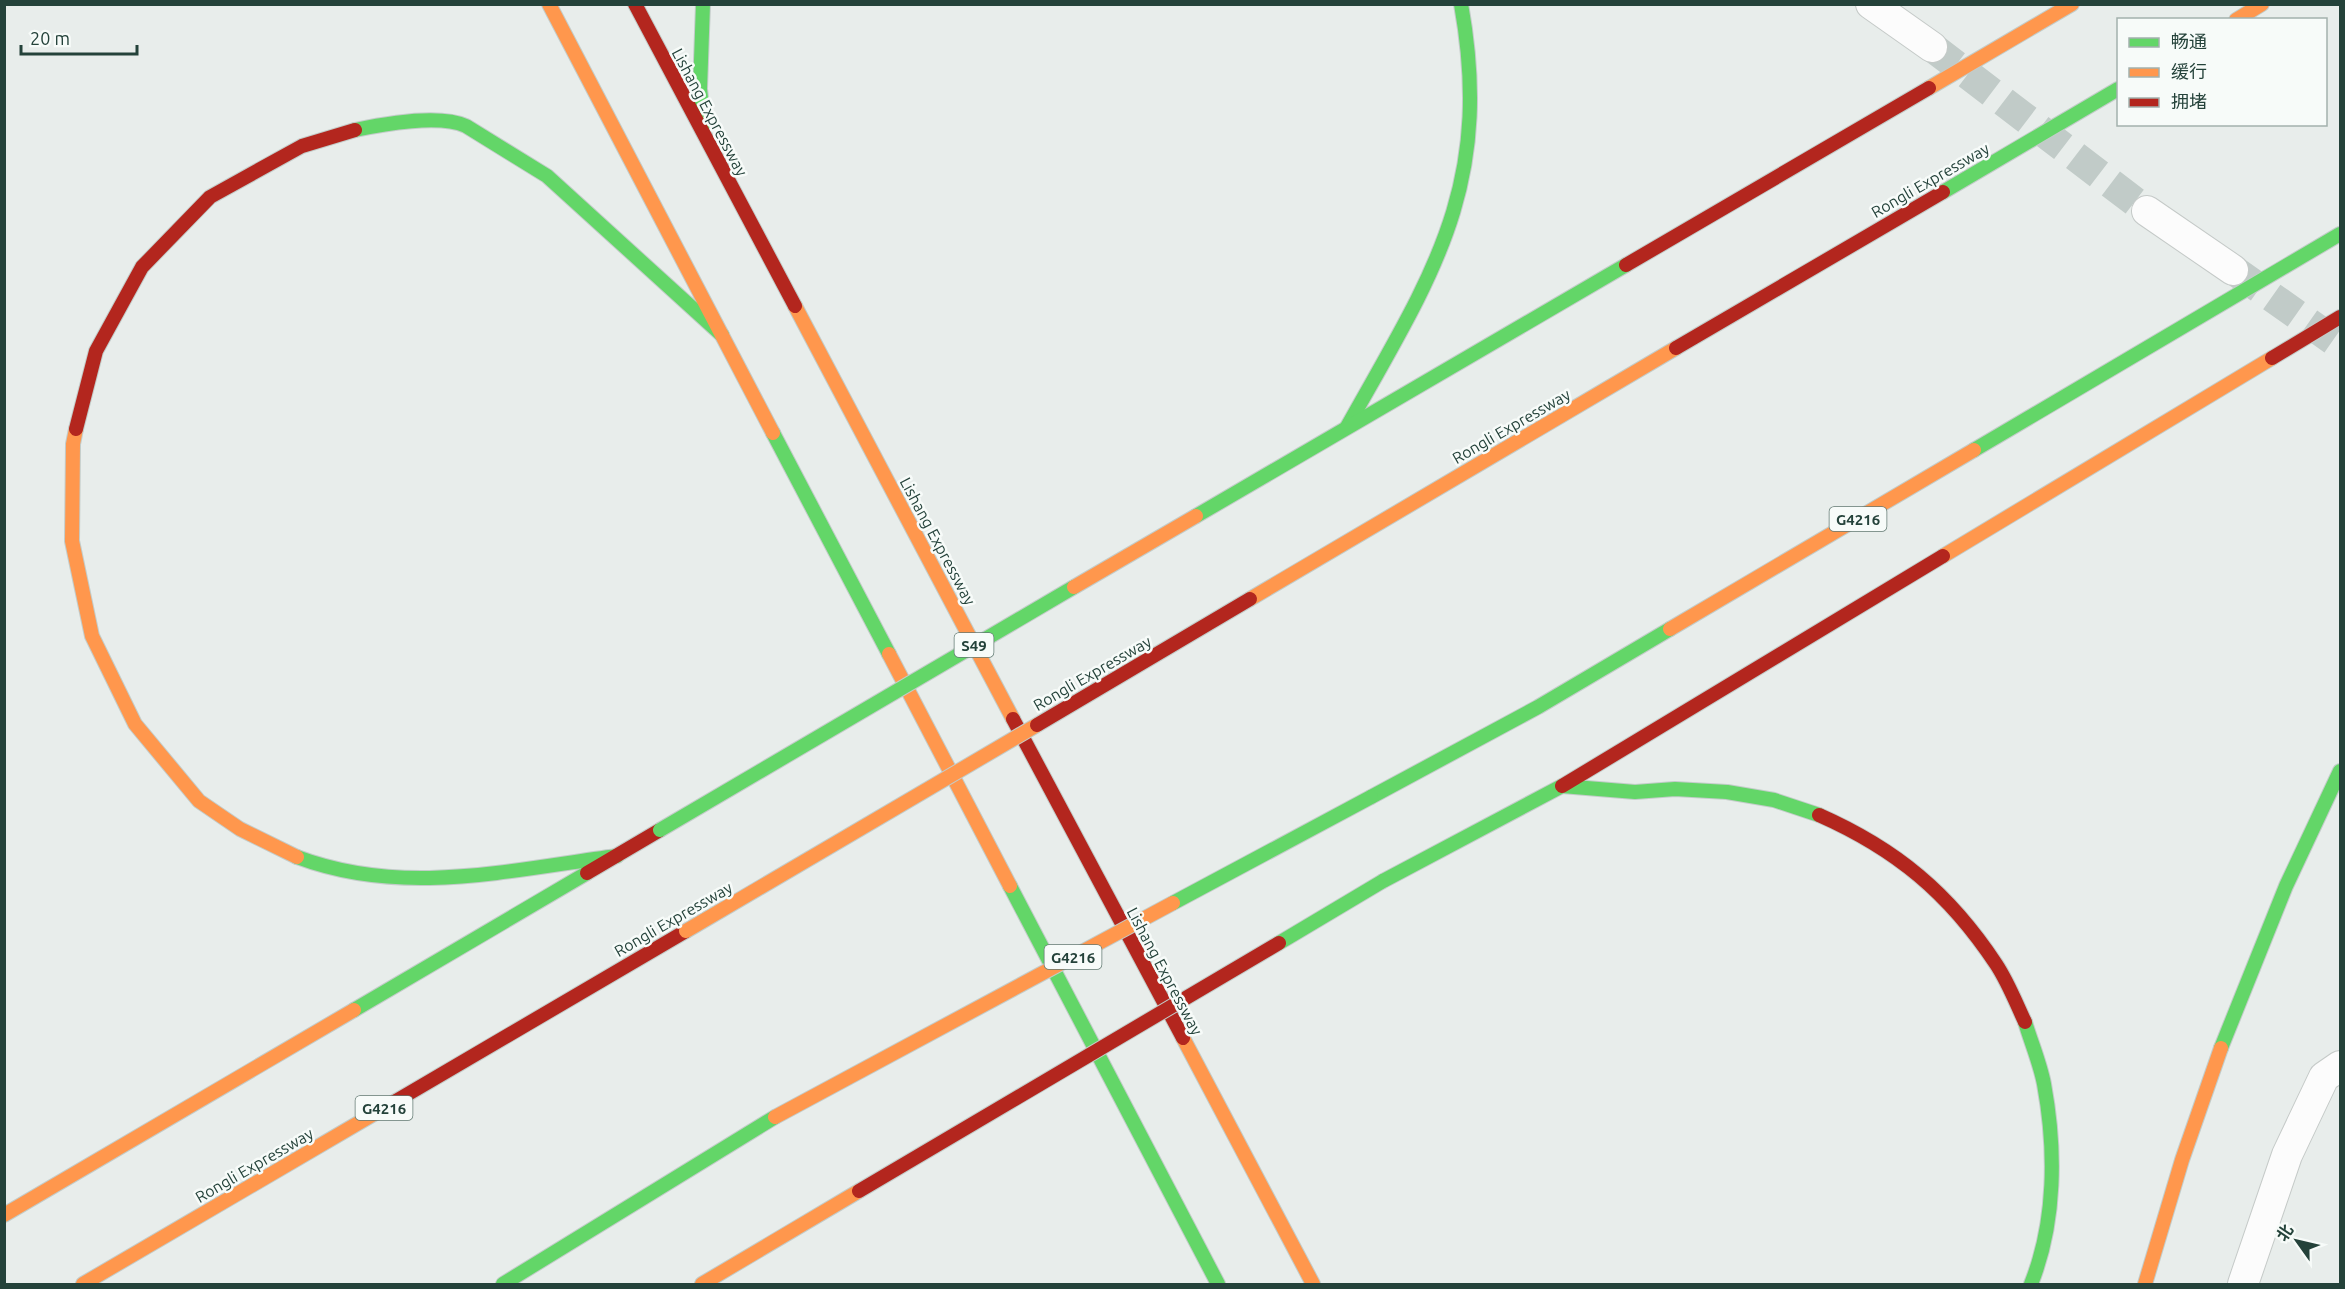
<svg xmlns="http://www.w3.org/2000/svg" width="2345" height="1289" font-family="Ubuntu,'Noto Sans SC',sans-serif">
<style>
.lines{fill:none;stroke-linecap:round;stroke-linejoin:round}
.street-tunnel{stroke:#c1cbc8;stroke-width:30;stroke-dasharray:30 15;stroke-linecap:butt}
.street-casing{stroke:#c5cac8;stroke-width:32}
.fast-casing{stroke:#c3ccc9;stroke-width:16}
.slow-casing{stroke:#c3ccc9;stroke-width:16}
.jam-casing{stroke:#c3ccc9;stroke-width:16}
.street{stroke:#fcfcfc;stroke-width:30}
.fast{stroke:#63d668;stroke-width:14}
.slow{stroke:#ff974d;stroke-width:14}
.jam{stroke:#b3261e;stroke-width:14}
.fast-bridge-casing{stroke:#c3ccc9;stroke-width:16;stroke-linecap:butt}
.slow-bridge-casing{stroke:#c3ccc9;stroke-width:16;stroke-linecap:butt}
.jam-bridge-casing{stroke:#c3ccc9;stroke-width:16;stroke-linecap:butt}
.fast-bridge{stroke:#63d668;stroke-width:14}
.slow-bridge{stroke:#ff974d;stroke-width:14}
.jam-bridge{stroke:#b3261e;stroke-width:14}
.labels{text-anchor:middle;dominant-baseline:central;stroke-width:5;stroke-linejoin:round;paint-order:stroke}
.shield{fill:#f7fbf9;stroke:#637a73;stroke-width:1.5}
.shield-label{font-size:15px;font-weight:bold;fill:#24423a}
.street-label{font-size:16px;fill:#24423a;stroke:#f7fbf9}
</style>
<rect width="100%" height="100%" fill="#e8edeb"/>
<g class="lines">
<g class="street-tunnel">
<polyline points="1932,47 2147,211"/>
<polyline points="2235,271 2340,345"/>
</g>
<defs>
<g id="street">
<polyline points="1871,4 1932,47"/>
<polyline points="2147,211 2233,270"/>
<polyline points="2243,1284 2287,1155 2324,1077 2340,1066"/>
</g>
<g id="fast">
<polyline points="703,4 700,89 704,124"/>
<path d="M355,130C383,124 440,114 466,126L547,176L722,335"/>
<polyline points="1943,192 2118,89"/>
<path d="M1347,427C1432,275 1494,187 1461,4"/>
<polyline points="773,433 889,654"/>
<polyline points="1974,450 2340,234"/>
<polyline points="1196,516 1626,265"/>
<polyline points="1371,797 1538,707 1670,629"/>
<path d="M297,857C403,897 509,870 617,856"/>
<polyline points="1383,881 1562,786 1635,792 1675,789 1727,792 1774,800 1819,815"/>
<polyline points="1010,886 1218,1284"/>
<polyline points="354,1010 587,873"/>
<path d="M2025,1022C2031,1042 2040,1063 2044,1084C2056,1149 2056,1222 2031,1284"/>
<polyline points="2221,1048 2286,886 2340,771"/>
<polyline points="503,1284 775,1117"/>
</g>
<g id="slow">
<polyline points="549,4 773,433"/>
<polyline points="2236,20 2262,4"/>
<polyline points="1929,88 2072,4"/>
<polyline points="795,306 1013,719"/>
<polyline points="76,429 73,444 72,541 92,636 135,724 199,801 240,829 297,857"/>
<polyline points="1943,556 2272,358"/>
<polyline points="1250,599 1676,348"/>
<polyline points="1670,629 1974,450"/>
<polyline points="889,654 1010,886"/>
<polyline points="1183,1038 1313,1284"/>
<polyline points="4,1215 354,1010"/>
<polyline points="83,1284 396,1101"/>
<polyline points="702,1284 859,1191"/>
<polyline points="2145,1284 2182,1160 2221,1048"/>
</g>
<g id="jam">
<polyline points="635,4 795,306"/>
<polyline points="1626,265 1929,88"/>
<polyline points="1676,348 1943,192"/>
<polyline points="2272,358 2340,317"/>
<polyline points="76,429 96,351 142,267 210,197 302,146 355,130"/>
<polyline points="1013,719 1183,1038"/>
<polyline points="1562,786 1943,556"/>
<path d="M1819,815C1896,849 1949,893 1996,964C2008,982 2016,1003 2025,1022"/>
<polyline points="587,873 660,830"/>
<polyline points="396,1101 686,931"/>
</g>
</defs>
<use href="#street" class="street-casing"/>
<use href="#fast" class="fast-casing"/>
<use href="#slow" class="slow-casing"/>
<use href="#jam" class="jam-casing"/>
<use href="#street" class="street"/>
<use href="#fast" class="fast"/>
<use href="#slow" class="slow"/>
<use href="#jam" class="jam"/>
<defs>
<g id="fast-bridge">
<polyline points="660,830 1074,587"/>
<polyline points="1173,903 1371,797"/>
<polyline points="1279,943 1383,881"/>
</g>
<g id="slow-bridge">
<polyline points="1074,587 1196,516"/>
<polyline points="686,931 1037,725"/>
<polyline points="775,1117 1173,903"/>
</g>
<g id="jam-bridge">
<polyline points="1037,725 1250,599"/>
<polyline points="859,1191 1279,943"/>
</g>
</defs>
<use href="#fast-bridge" class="fast-bridge-casing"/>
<use href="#slow-bridge" class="slow-bridge-casing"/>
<use href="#jam-bridge" class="jam-bridge-casing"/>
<use href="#fast-bridge" class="fast-bridge"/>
<use href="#slow-bridge" class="slow-bridge"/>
<use href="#jam-bridge" class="jam-bridge"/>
</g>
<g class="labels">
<g class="shield">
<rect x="1829.5" y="507" width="57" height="24" rx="4.5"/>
<rect x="954.5" y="633" width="39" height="24" rx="4.5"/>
<rect x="1044.5" y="945" width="57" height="24" rx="4.5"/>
<rect x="355.5" y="1096" width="57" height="24" rx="4.5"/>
</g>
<g class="shield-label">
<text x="1858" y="519">G4216</text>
<text x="974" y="645">S49</text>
<text x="1073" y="957">G4216</text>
<text x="384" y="1108">G4216</text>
</g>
<g class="street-label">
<text transform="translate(710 112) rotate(62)">Lishang Expressway</text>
<text transform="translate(1930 180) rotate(-30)">Rongli Expressway</text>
<text transform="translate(1511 426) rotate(-30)">Rongli Expressway</text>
<text transform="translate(938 541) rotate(62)">Lishang Expressway</text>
<text transform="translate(1092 673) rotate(-30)">Rongli Expressway</text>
<text transform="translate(673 919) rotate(-30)">Rongli Expressway</text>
<text transform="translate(1165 971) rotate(62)">Lishang Expressway</text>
<text transform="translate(254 1165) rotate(-30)">Rongli Expressway</text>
</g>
</g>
<rect width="2345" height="1289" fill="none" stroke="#24423a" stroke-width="12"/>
<rect x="2117" y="18" width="210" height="108" fill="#f7fbf9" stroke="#a3b1ad" stroke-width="1.5"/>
<rect x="2129" y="38" width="30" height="9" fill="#63d668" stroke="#a3b1ad" stroke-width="1.5"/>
<text x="2171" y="48" font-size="18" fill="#24423a">畅通</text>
<rect x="2129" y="68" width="30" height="9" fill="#ff974d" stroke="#a3b1ad" stroke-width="1.5"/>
<text x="2171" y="78" font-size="18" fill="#24423a">缓行</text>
<rect x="2129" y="98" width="30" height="9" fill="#b3261e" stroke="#a3b1ad" stroke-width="1.5"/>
<text x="2171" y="108" font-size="18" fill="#24423a">拥堵</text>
<g transform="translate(2297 1241) rotate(304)" stroke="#f7fbf9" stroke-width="4.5" paint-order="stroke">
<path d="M0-4.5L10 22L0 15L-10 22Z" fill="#24423a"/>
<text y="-9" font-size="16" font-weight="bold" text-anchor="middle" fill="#24423a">北</text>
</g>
<path d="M21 45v9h116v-9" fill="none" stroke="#24423a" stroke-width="3"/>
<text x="30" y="45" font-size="18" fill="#24423a" stroke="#f7fbf9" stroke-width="4.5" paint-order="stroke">20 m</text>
</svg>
